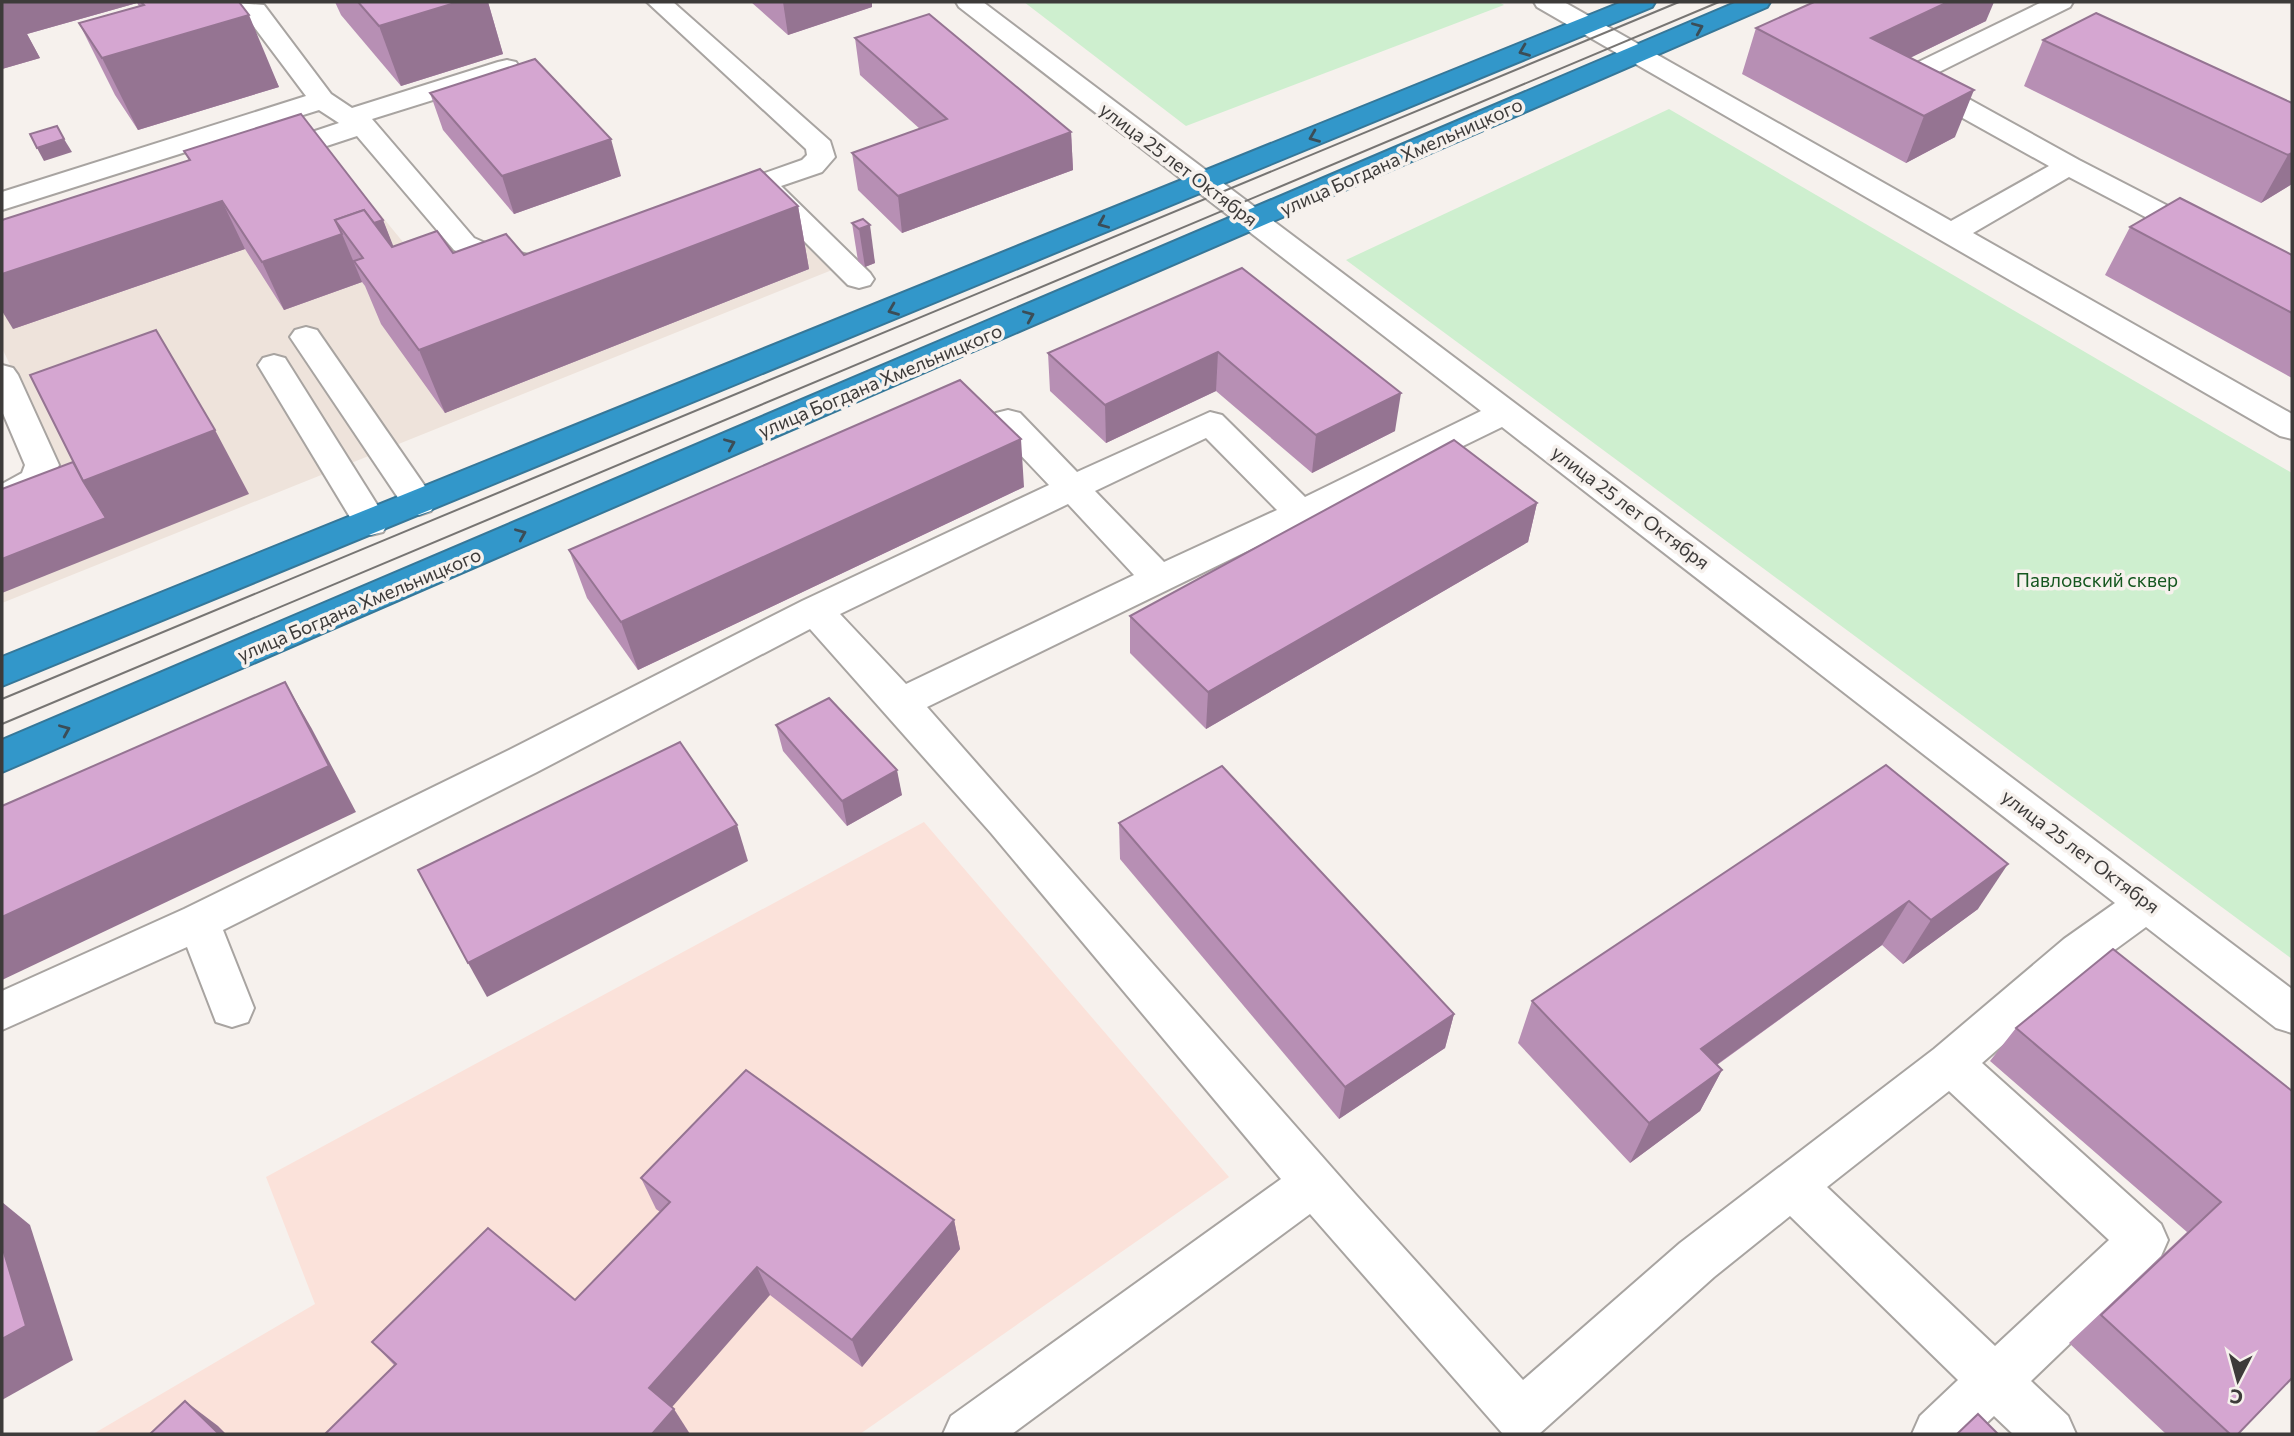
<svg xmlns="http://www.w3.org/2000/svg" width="2294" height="1436" font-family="Commissioner,sans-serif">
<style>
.built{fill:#eee3db}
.education{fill:#fbe2da}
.green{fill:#ceefcf}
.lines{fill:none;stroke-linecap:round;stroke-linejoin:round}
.minor-casing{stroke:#a8a4a1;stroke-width:4}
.highway-casing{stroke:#367798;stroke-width:4}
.minor{fill:#fff;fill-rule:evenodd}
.highway{fill:#3297ca;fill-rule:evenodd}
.tram{stroke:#777573;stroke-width:2}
.wall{fill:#b78fb4}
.shaded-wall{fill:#957492}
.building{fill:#d5a6d1;stroke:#957492;stroke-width:2}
.oneway{stroke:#3b4d57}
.labels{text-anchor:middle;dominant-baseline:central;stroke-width:7;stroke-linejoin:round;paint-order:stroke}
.street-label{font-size:19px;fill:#3d3b3a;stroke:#f6f1ed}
.park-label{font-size:19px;fill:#155720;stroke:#f6f1ed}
</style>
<rect width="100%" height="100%" fill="#f6f1ed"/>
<polygon class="built" points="325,147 403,242 443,229 546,272 761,191 837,268 2,603 2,512 68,487 2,348 2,253"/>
<polygon class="education" points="924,822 1229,1177 860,1434 93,1434 315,1304 266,1177"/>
<g class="green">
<polygon points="1024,2 1499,2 1504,5 1186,126"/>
<polygon points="1669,109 2292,473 2292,959 1346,260"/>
</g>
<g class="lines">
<defs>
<g id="minor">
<polygon points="221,2 264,5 331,94 352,108 498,62 507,60 516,62 520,68 516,74 372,119 474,238 492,246 528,255 532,261 528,267 517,270 482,262 454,250 357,136 281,161 271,163 261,161 257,155 261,149 339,123 319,110 2,210 2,192 306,96 246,16 222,10 219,5"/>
<polygon points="647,2 673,2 830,141 835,157 822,172 781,186 870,273 874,279 870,285 859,288 848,285 758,195 721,207 711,204 707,198 711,192 802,160 807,155 806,149"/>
<path d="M956,2H983L2292,989V1033L2276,1028L2146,927L2094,965L1982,1063L2161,1224L2168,1240L2161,1256L2031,1381L2068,1416L2076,1434H2013L1994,1416L1975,1434H1912L1920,1416L1958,1380L1790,1216L1714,1277L1539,1434H1503L1310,1214L1012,1434H943L951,1416L1281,1179L991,833L810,629L537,772L223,930L254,1008L248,1022L232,1027L216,1022L187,947L2,1030V991L184,909L509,750L802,601L1049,485L996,429L992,421L996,413L1008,410L1020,413L1077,472L1210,412L1222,415L1305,497L1481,411L959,7ZM1502,427L2115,903L2064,939L1934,1049L1680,1243L1523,1380L1356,1195L927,707ZM1206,438L1277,510L1164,562L1095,491ZM1068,504L1134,575L906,684L840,614ZM1949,1091L2109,1240L1995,1346L1827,1187Z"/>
<polygon points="1534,2 1564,2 1951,221 2049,166 1900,83 1896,77 1900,71 2042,2 2073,2 2070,7 1929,77 2079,160 2292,270 2292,291 2281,288 2069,177 1973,233 2292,414 2292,439 2280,436 1537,7"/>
<polygon points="306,327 317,330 431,495 436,503 431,511 419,515 407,511 290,337 295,330"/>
<polygon points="274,355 285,358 383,514 388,523 383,532 371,535 359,532 258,365 263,358"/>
<polygon points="2,365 13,368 18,375 59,465 49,488 2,510 2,484 22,473 25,465 2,411"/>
</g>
<g id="highway">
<polygon points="1622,2 1655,2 1652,7 2,686 2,657"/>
<polygon points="1737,2 1770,2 1767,7 2,772 2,740"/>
</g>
</defs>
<use href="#minor" class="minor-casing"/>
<use href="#highway" class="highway-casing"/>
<use href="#minor" class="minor"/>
<use href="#highway" class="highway"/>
<g class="tram">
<polyline points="2,699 1679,2"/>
<polyline points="2,724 1719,2"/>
</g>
</g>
<g class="wall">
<polygon points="2,2 239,2 279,87 138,130 115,95 79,23 139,6 137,3 27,34 40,58 2,69"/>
<polygon points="335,2 488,2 503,54 401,86 341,15"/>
<polygon points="751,2 872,2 872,7 788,35"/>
<polygon points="1986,21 1910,58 1955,137 1906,163 1742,74 1756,28"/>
<polygon points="855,38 1071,132 1073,170 902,233 858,190 852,153 920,129 860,75"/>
<polygon points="2043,40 2292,103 2292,184 2261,203 2024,86"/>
<polygon points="430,93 621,176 514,214 443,130"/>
<polygon points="184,151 383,220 393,247 453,253 524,255 798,206 809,269 445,413 381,324 365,286 362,282 284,310 245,249 13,329 189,160"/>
<polygon points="863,219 875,263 865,267 858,261 852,223"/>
<polygon points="2130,227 2292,255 2292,378 2105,275"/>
<polygon points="1242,268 1395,431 1312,473 1216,391 1106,443 1050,391 1048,353"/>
<polygon points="1024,487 638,670 587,598 569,550"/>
<polygon points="1537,503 1528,542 1206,729 1130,653 1130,616"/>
<polygon points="776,725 902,795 847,826 783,751"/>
<polygon points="1886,765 1978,909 1903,964 1882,945 1717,1065 1722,1070 1700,1111 1630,1163 1518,1043 1532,1001"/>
<polygon points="1119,823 1454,1014 1445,1048 1339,1119 1120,859"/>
<polygon points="2016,1028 2292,1091 2238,1434 2166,1434 2069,1343 2187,1232 1990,1061"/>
<polygon points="641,1178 954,1220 960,1249 862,1367 770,1295 394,1365 372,1342 575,1300 660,1212 656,1209"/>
</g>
<g class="shaded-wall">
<polygon points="2,2 136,2 137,3 27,34 40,58 2,69"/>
<polygon points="458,2 488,2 503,54 401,86 379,26"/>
<polygon points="783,2 872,2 872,7 788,35"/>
<polygon points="1948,2 1994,2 1986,21 1860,82 1871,38"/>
<polygon points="249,15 279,87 138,130 102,58"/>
<polygon points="1974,90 1955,137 1906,163 1924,116"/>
<polygon points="1071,132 1073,170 902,233 898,196"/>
<polygon points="64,139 72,152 44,161 37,148"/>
<polygon points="611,139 621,176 514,214 502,176"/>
<polygon points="2292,153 2292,184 2261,203 2288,155"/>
<polygon points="222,201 245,249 13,329 2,311 2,274"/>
<polygon points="798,206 809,269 445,413 419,350"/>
<polygon points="383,220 402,268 363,258 345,233"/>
<polygon points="870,225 875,263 865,267 859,229"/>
<polygon points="342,234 362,282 284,310 262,262"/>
<polygon points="1218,352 1216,391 1106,443 1105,405"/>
<polygon points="1401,393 1395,431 1312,473 1316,435"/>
<polygon points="215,430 249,494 2,593 2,559 83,481"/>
<polygon points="1021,439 1024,487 638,670 621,622"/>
<polygon points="1537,503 1528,542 1206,729 1208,692"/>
<polygon points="285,682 312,729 356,812 2,980 2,917"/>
<polygon points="897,770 902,795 847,826 842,801"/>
<polygon points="737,825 748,861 487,997 468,963"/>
<polygon points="2008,864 1978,909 1903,964 1931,920"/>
<polygon points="1909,901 1882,945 1680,1091 1701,1049"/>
<polygon points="1454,1014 1445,1048 1339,1119 1345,1087"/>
<polygon points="1722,1070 1700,1111 1630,1163 1649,1123"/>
<polygon points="2,1202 30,1225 73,1360 2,1400"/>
<polygon points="954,1220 960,1249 862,1367 852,1340"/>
<polygon points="757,1267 770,1295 666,1414 649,1388"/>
<polygon points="185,1401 218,1426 226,1434 219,1434"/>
<polygon points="674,1409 690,1434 652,1434"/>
</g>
<g class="building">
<polygon points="141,2 239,2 249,15 102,58 79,23 144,5"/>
<polygon points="358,2 458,2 379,26"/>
<polygon points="1814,2 1948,2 1871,38 1974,90 1924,116 1756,28"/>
<polygon points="2096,13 2292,103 2292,153 2288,155 2043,40"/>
<polygon points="929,14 1071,132 898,196 852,153 947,119 855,38"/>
<polygon points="535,59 611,139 502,176 430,93"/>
<polygon points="301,114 383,220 374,223 364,210 335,220 342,234 262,262 222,201 2,274 2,220 190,160 184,151"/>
<polygon points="57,126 64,139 37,148 30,134"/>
<polygon points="760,169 798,206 419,350 354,261 363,258 335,220 364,210 392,247 437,231 453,253 506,234 524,255"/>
<polygon points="2180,198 2292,255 2292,313 2130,227"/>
<polygon points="863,219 870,225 859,229 852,223"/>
<polygon points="1242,268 1401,393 1316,435 1218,352 1105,405 1048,353"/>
<polygon points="156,330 215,430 83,481 30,375"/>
<polygon points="960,380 1021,439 621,622 569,550"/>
<polygon points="1454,440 1537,503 1208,692 1130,616"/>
<polygon points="73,462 83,481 106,518 2,559 2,489"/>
<polygon points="285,682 329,766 2,917 2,806"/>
<polygon points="829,698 897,770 842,801 776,725"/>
<polygon points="680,742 737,825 468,963 418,870"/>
<polygon points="1886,765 2008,864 1931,920 1909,901 1701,1049 1722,1070 1649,1123 1532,1001"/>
<polygon points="1222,766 1454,1014 1345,1087 1119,823"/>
<polygon points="2113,949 2292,1091 2292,1378 2238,1434 2230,1434 2101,1315 2221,1202 2016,1028"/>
<polygon points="746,1070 954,1220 852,1340 757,1267 649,1388 674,1409 652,1434 325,1434 396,1364 372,1342 488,1228 575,1300 670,1202 641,1178"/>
<polygon points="2,1246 26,1326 2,1339"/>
<polygon points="185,1401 219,1434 150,1434"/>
<polygon points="1978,1414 1998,1434 1957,1434"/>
</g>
<defs><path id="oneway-chevron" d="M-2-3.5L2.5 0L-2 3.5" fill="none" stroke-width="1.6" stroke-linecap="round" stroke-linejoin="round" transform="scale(1.75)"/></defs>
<g class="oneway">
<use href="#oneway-chevron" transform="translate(1698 28) rotate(-23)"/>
<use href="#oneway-chevron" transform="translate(1524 51) rotate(158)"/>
<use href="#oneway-chevron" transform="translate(1314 137) rotate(158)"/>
<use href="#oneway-chevron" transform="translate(1103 223) rotate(157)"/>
<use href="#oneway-chevron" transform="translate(893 310) rotate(158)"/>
<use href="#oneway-chevron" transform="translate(1029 316) rotate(-23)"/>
<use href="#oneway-chevron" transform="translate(730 444) rotate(-23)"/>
<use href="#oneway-chevron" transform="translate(521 534) rotate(-23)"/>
<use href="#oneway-chevron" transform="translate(65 730) rotate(-23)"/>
</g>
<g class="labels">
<g class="street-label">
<text transform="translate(1401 156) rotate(-24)">улица Богдана Хмельницкого</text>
<text transform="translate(1179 164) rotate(37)">улица 25 лет Октября</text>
<text transform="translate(880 380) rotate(-23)">улица Богдана Хмельницкого</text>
<text transform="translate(1631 507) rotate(37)">улица 25 лет Октября</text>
<text transform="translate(359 604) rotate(-23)">улица Богдана Хмельницкого</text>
<text transform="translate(2081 851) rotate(37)">улица 25 лет Октября</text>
</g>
<g class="park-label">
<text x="2097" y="579">Павловский сквер</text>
</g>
</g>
<rect width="2294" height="1436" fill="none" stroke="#3d3b3a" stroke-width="7"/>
<g transform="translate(2238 1380) rotate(186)" stroke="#f6f1ed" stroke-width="5" paint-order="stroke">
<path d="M0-5L12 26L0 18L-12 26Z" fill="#3d3b3a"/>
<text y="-10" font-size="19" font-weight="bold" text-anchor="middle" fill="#3d3b3a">С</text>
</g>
</svg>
